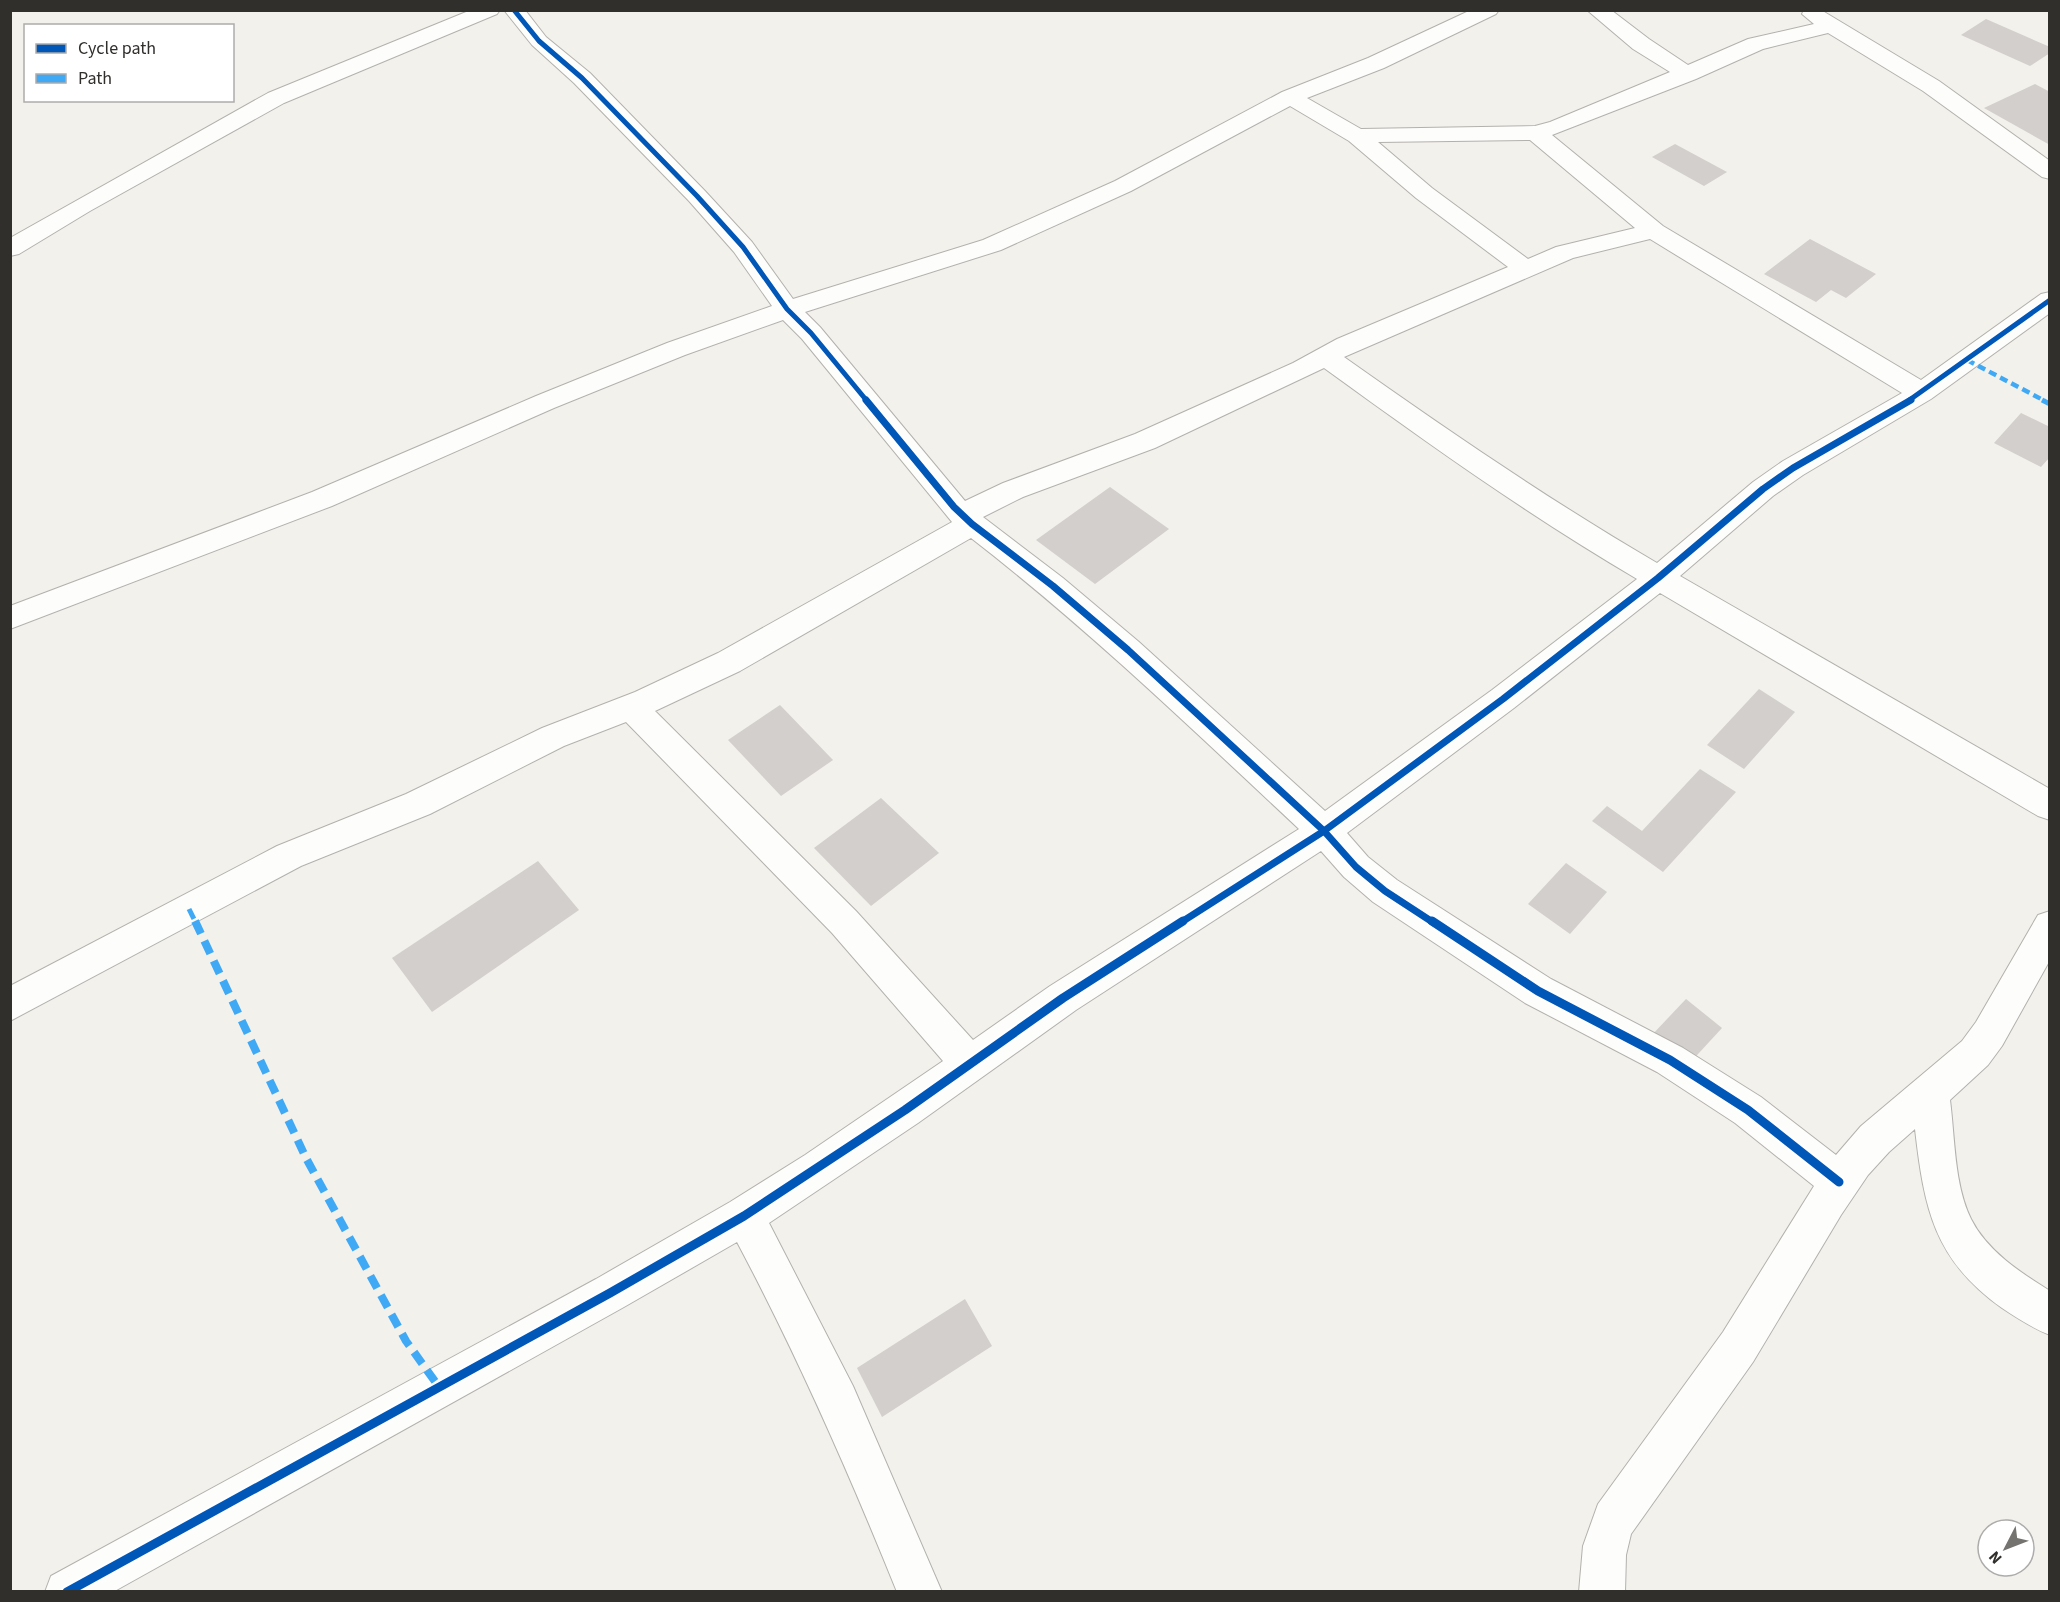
<svg xmlns="http://www.w3.org/2000/svg" width="2060" height="1602" font-family="'Source Sans 3',sans-serif">
<style>
.building{fill:#d2cfcc}
.lines{fill:none;stroke-linecap:round;stroke-linejoin:round}
.minor-casing{stroke:#b3b1ad;stroke-width:2}
.minor{fill:#fdfdfc;fill-rule:evenodd}
.quiet-far2{stroke:#3fa9f5;stroke-width:4.5;stroke-dasharray:8 4.5;stroke-linecap:butt}
.quiet-far1{stroke:#3fa9f5;stroke-width:5;stroke-dasharray:11 5;stroke-linecap:butt}
.quiet{stroke:#3fa9f5;stroke-width:8;stroke-dasharray:14 8;stroke-linecap:butt}
.cycleway-far2-casing{stroke:#fff;stroke-width:8}
.cycleway-far1-casing{stroke:#fff;stroke-width:10}
.cycleway-casing{stroke:#fff;stroke-width:13}
.cycleway-far2{stroke:#0057b8;stroke-width:5}
.cycleway-far1{stroke:#0057b8;stroke-width:7}
.cycleway{stroke:#0057b8;stroke-width:9}
</style>
<rect width="100%" height="100%" fill="#f3f1ec"/>
<g class="building">
<polygon points="1986,19 2050,47 2050,53 2030,66 1961,35"/>
<polygon points="2035,84 2050,92 2050,145 1984,108"/>
<polygon points="1675,144 1727,172 1704,186 1652,157"/>
<polygon points="1810,239 1876,274 1846,298 1831,290 1816,302 1764,274"/>
<polygon points="2021,413 2050,427 2050,457 2041,467 1994,443"/>
<polygon points="1110,487 1169,529 1095,584 1036,540"/>
<polygon points="1759,689 1795,712 1744,769 1707,745"/>
<polygon points="780,705 833,760 781,796 728,740"/>
<polygon points="1700,769 1736,792 1663,872 1592,821 1607,806 1642,831"/>
<polygon points="881,798 939,853 871,906 814,848"/>
<polygon points="538,861 579,910 432,1012 392,958"/>
<polygon points="1566,863 1607,892 1570,934 1528,904"/>
<polygon points="1686,999 1722,1028 1687,1066 1651,1036"/>
<polygon points="965,1299 992,1346 882,1417 857,1368"/>
</g>
<g class="lines">
<defs>
<g id="minor">
<polygon points="471,10 500,10 497,14 284,103 90,211 19,254 10,256 10,238 268,93"/>
<path d="M504,10H525L546,37L590,73L705,191L752,242L793,299L983,240L1115,181L1282,92L1368,58L1471,10H1499L1496,14L1384,68L1307,98L1361,129L1535,126L1550,122L1670,72L1633,49L1587,10H1611L1649,39L1688,65L1748,39L1814,24L1802,14L1804,10H1821L1939,81L2050,161V179L2042,177L1923,91L1828,33L1763,49L1696,79L1552,135L1663,226L1921,380L2041,294L2050,292V313L1931,399L1803,475L1773,496L1680,576L2050,789V820L2038,816L1660,593L1514,708L1347,833L1368,857L1397,880L1551,979L1683,1048L1761,1097L1836,1155L1861,1126L1962,1041L1976,1022L2038,915L2050,911V960L2002,1046L1988,1065L1950,1100C1955,1138 1954,1184 1971,1219C1987,1251 2021,1273 2050,1291V1335C2032,1328 2017,1318 2002,1308C1934,1260 1924,1208 1915,1129L1889,1152L1868,1175L1841,1215L1753,1362L1631,1534L1626,1555L1625,1592H1579L1583,1546L1598,1504L1723,1332L1814,1186L1735,1123L1657,1072L1525,1003L1373,902L1344,877L1321,851L1076,1010L918,1123L769,1223L853,1386L942,1592H897C849,1473 797,1355 737,1242L624,1307L113,1592H45L51,1576L596,1279L730,1202L805,1155L943,1061L832,933L626,722L564,746L430,814L301,866L10,1021V986L277,846L406,794L542,728L635,692L718,653L952,522L802,339L783,320L685,355L554,408L332,506L10,629V606L312,492L536,396L667,343L772,306L734,252L689,201L574,83L532,45ZM1290,106L1349,141L1416,198L1508,267L1337,339L1293,363L1135,434L1003,483L965,501L820,327L805,312L1001,250L1131,191ZM1530,140L1635,228L1556,247L1528,259L1432,188L1378,142ZM1650,239L1902,393L1783,461L1753,482L1657,563C1549,500 1446,429 1344,357L1573,258ZM1324,368C1426,442 1528,515 1637,579L1492,690L1325,811L1139,642L1063,578L983,517L1023,497L1155,448ZM971,538C1087,628 1192,729 1299,829L1050,986L973,1040L856,911L655,711L740,671Z"/>
</g>
</defs>
<use href="#minor" class="minor-casing"/>
<use href="#minor" class="minor"/>
<polyline class="quiet-far2" points="1967,360 2045,401"/>
<g class="quiet-far1">
<polyline points="2042,400 2050,404"/>
<polyline points="189,909 196,923"/>
</g>
<polyline class="quiet" points="195,921 306,1158 406,1341 439,1387"/>
<defs>
<g id="cycleway-far2">
<polyline points="514,10 539,41 582,78 697,196 743,247 787,309 811,333 867,401"/>
<polyline points="1908,401 2050,300"/>
</g>
<g id="cycleway-far1">
<polyline points="866,400 954,507 972,524 1053,586 1128,650 1324,831 1356,867 1385,891 1434,923"/>
<polyline points="1180,923 1324,831 1503,699 1658,578 1763,489 1793,468 1911,400"/>
</g>
<g id="cycleway">
<polyline points="1432,921 1538,991 1670,1060 1748,1110 1839,1182"/>
<polyline points="67,1592 610,1293 744,1216 905,1110 1063,998 1183,921"/>
</g>
</defs>
<use href="#cycleway-far2" class="cycleway-far2-casing"/>
<use href="#cycleway-far1" class="cycleway-far1-casing"/>
<use href="#cycleway" class="cycleway-casing"/>
<use href="#cycleway-far2" class="cycleway-far2"/>
<use href="#cycleway-far1" class="cycleway-far1"/>
<use href="#cycleway" class="cycleway"/>
</g>
<rect width="2060" height="1602" fill="none" stroke="#312f2c" stroke-width="24"/>
<rect x="24" y="24" width="210" height="78" fill="#ffffff" stroke="#adacab" stroke-width="1.5"/>
<rect x="36" y="44" width="30" height="9" fill="#0057b8" stroke="#adacab" stroke-width="1.5"/>
<text x="78" y="54" font-size="18" fill="#312f2c">Cycle path</text>
<rect x="36" y="74" width="30" height="9" fill="#3fa9f5" stroke="#adacab" stroke-width="1.5"/>
<text x="78" y="84" font-size="18" fill="#312f2c">Path</text>
<g transform="translate(2006 1548) rotate(228)"><circle r="28" fill="#ffffff" stroke="#adacab" stroke-width="1.5"/>
<path d="M0-4.5L10 22L0 15L-10 22Z" fill="#75736f"/>
<text y="-9" font-size="16" font-weight="bold" text-anchor="middle" fill="#312f2c">N</text>
</g>
</svg>
